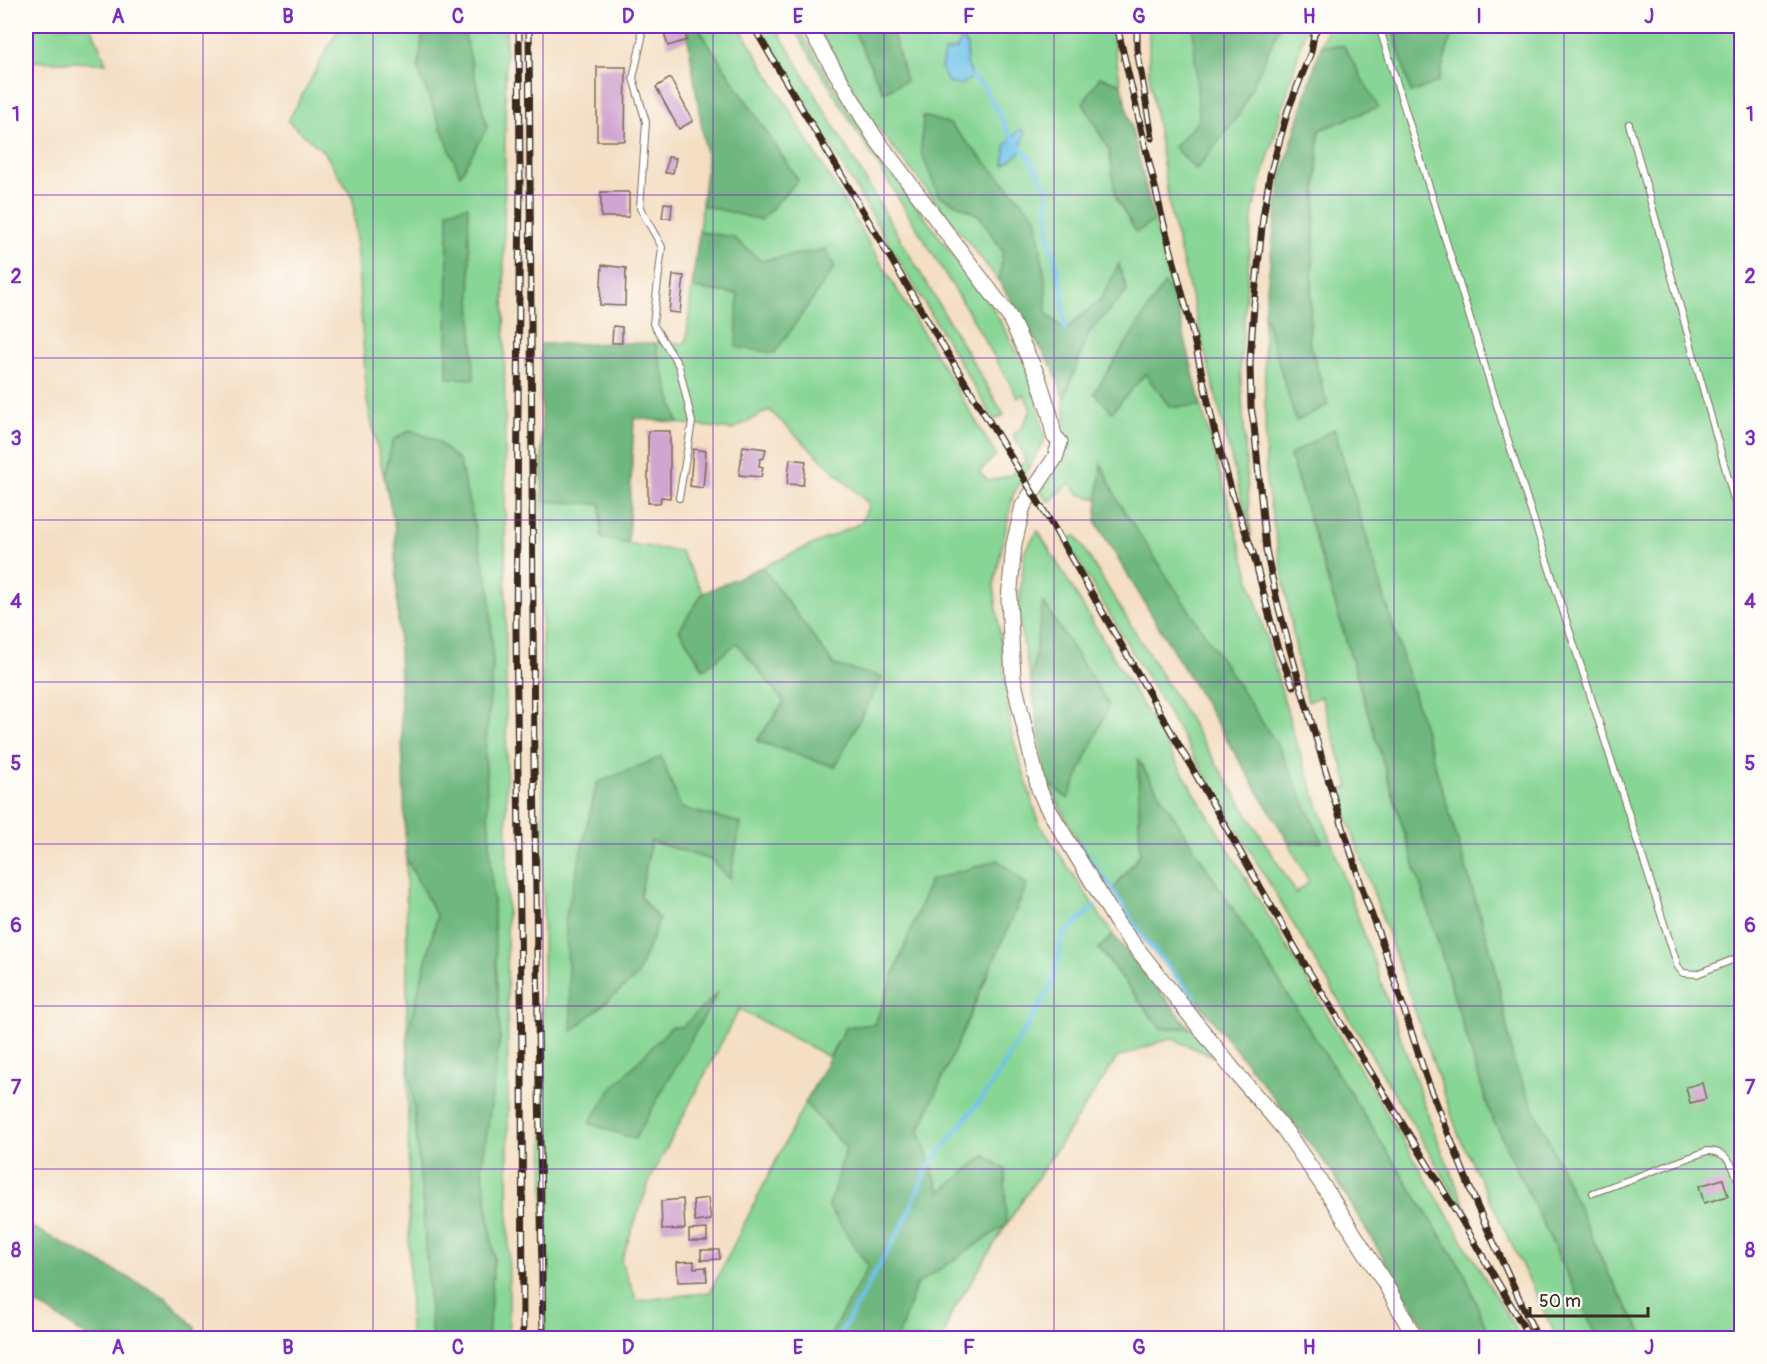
<svg xmlns="http://www.w3.org/2000/svg" width="1767" height="1364" font-family="Pangolin,sans-serif">
<style>
.green{fill:#88d695;stroke:#62805a;stroke-width:1.5;fill-rule:evenodd}
.forest{fill:#6eb77e;stroke:#54704e;stroke-width:1.5}
.water{fill:#70c2ec;stroke:#567685;stroke-width:1.5}
.lines{fill:none;stroke-linecap:round;stroke-linejoin:round}
.stream{stroke:#70c2ec;stroke-width:4.5}
.building{fill:#d0a5d0}
.service-casing{stroke:#7c6958;stroke-width:8}
.tertiary-casing{stroke:#7c6958;stroke-width:17}
.service{stroke:#fff;stroke-width:6}
.tertiary{stroke:#fff;stroke-width:15}
.rail-casing{stroke:#3b2a1e;stroke-width:7}
.rail{stroke:#fdfcf7;stroke-width:4.5;stroke-dasharray:14;stroke-linecap:butt}
.grid{fill:none;stroke:#7b2cbf;stroke-width:1.5;stroke-opacity:0.55}
.neatline{fill:none;stroke:#7b2cbf;stroke-width:2}
.grid-label{font-size:20px;text-anchor:middle;font-weight:bold;fill:#7b2cbf}
</style>
<rect width="100%" height="100%" fill="#fdfcf7"/>
<filter id="ink" filterUnits="userSpaceOnUse"><feTurbulence type="fractalNoise" baseFrequency=".0167" numOctaves="2"/><feDisplacementMap in="SourceGraphic" scale="12" xChannelSelector="R" yChannelSelector="G"/><feConvolveMatrix kernelMatrix="1 2 1 2 8 2 1 2 1" color-interpolation-filters="sRGB"/></filter>
<filter id="wash" filterUnits="userSpaceOnUse"><feTurbulence type="fractalNoise" baseFrequency=".008" numOctaves="4" result="noise"/><feDisplacementMap in="SourceGraphic" scale="24" xChannelSelector="R" yChannelSelector="G"/><feGaussianBlur stdDeviation="1.35" result="paint"/><feColorMatrix in="noise" values="0 0 0 0 0 0 0 0 0 0 0 0 0 0 0 0 0 1.4 0 .05"/><feComposite in="paint" operator="in"/></filter>
<g filter="url(#wash)">
<rect width="100%" height="100%" fill="#f4dfc4"/>
<g class="green">
<polygon points="26,26 91,26 106,63 26,61"/>
<polygon points="340,26 506,26 504,246 509,1338 488,1338 494,1258 482,1167 500,1037 485,752 493,666 476,532 459,461 393,440 384,477 367,401 353,198 325,153 288,121"/>
<path d="M697,26H739L996,455L979,472L989,481L1011,475L1025,461L1022,450L1013,435L1020,430L1031,410L1024,394L1018,398L968,311L792,26H797L872,148L991,305L1033,381L1045,439L1013,495L994,584L1011,732L1039,823L1113,935L1099,949L1160,1028H1190L1215,1057L1170,1038L1117,1058L1006,1225L950,1316L943,1338H898L916,1285L1006,1225L985,1156L940,1193L919,1131L1027,885L930,880L875,1024L846,1027L829,1057L739,1009L650,1180L621,1261L637,1301L710,1292L805,1103L846,1148L829,1207L869,1266L829,1338H544L542,501L601,504V538L628,544L680,551L703,593L680,630L703,669L736,642L784,702L757,741L834,665L762,567L861,523L869,504L769,410L732,430L678,423L655,343H686L692,288L738,294L826,249L761,261L733,237L699,232L702,205L761,220L798,180ZM661,757L681,808L741,823L730,879L711,860L651,841L640,896Z"/>
<polygon points="759,26 775,26 1004,415 994,420"/>
<path d="M821,26H852L883,92L906,81L891,26H1110L1121,84L1100,77L1083,103L1109,150L1116,198L1136,232L1154,221L1175,297L1164,285L1145,373L1170,407L1201,406L1295,739L1432,1126L1474,1228L1065,539L1076,536L1296,893L1309,882L1289,843L1322,842L1119,503L1102,466L1098,499L1078,494L1070,483L1049,502L1041,492L1065,458L1067,441L1064,399L1089,332L1127,291L1119,265L1102,298L1065,330L1046,313V288L1036,217L938,195L979,215L1003,252L999,281L873,122L818,29ZM962,39L967,46V64L972,77L944,52L957,49Z"/>
<polygon points="1149,26 1308,26 1304,34 1253,210 1240,367 1251,537 1171,215 1149,73"/>
<polygon points="1328,26 1392,26 1411,93 1438,82 1454,26 1741,26 1741,1338 1645,1338 1609,1275 1514,1064 1494,962 1334,429 1290,456 1489,1111 1598,1338 1557,1338 1459,1136 1338,792 1349,787 1321,696 1308,702 1300,673 1266,481 1264,313 1296,421 1328,405 1309,341 1319,130 1344,46 1321,46"/>
<polygon points="1038,531 1521,1338 1490,1338 1464,1272 1138,761 1140,854 1113,890 1079,843 1046,781 1068,798 1043,602 1031,683 1018,614 1025,550"/>
<polygon points="406,858 437,917 407,1036 422,1196 432,1338 410,1338"/>
</g>
<g class="forest">
<polygon points="424,26 463,27 487,128 460,175 418,70"/>
<polygon points="686,26 697,26 798,180 761,220 702,205 707,161"/>
<polygon points="852,26 891,26 906,81 883,92"/>
<polygon points="1193,26 1280,26 1240,113 1196,170 1174,147 1199,120"/>
<polygon points="1392,26 1454,26 1438,82 1411,93"/>
<polygon points="1321,46 1344,46 1378,107 1319,130 1309,341 1328,405 1296,421 1264,313 1280,181"/>
<polygon points="1100,77 1121,84 1154,221 1136,232 1116,198 1109,150 1083,103"/>
<polygon points="923,116 950,124 1036,217 1046,288 1046,313 1065,330 1102,298 1119,264 1127,291 1089,332 1064,399 1053,368 999,281 1003,251 979,215 938,195 921,151"/>
<polygon points="468,206 474,379 447,378 448,211"/>
<polygon points="699,232 733,237 761,261 826,249 835,267 775,353 736,347 738,294 692,288"/>
<polygon points="1164,284 1175,297 1201,406 1170,407 1145,374 1112,412 1094,393"/>
<polygon points="655,343 678,423 634,418 628,544 601,538 601,504 542,501 541,344"/>
<polygon points="1334,429 1494,962 1514,1064 1609,1275 1645,1338 1598,1338 1489,1111 1290,455"/>
<polygon points="410,430 436,440 459,461 490,590 493,666 485,752 500,1037 482,1167 494,1258 488,1338 432,1338 422,1196 407,1036 437,917 406,858 395,528 384,477 393,440"/>
<polygon points="1101,464 1119,503 1280,749 1322,842 1289,843 1096,522"/>
<polygon points="762,567 834,665 882,677 835,767 757,741 784,702 737,643 704,669 679,630 703,593"/>
<polygon points="1043,602 1109,705 1068,799 1046,781 1031,683"/>
<polygon points="661,757 681,808 741,823 730,879 711,860 651,841 640,896 659,920 637,976 572,1031 565,920 597,783"/>
<polygon points="1138,760 1464,1272 1490,1338 1431,1338 1330,1169 1195,998 1144,939 1113,890 1140,854"/>
<polygon points="998,860 1027,885 919,1131 940,1192 985,1156 1005,1169 1006,1225 916,1285 898,1338 829,1338 868,1266 829,1207 846,1148 805,1103 846,1027 875,1024 930,880"/>
<polygon points="1113,935 1190,1028 1160,1028 1099,948"/>
<polygon points="718,992 635,1139 589,1123 611,1090 671,1027 682,1027"/>
<polygon points="26,1224 165,1297 194,1326 198,1338 89,1338 49,1311 26,1299"/>
</g>
<g class="water">
<polygon points="962,38 967,46 967,64 972,77 961,85 948,83 941,68 944,52 957,49"/>
<polygon points="1020,129 1025,132 1019,154 1004,165 1005,146"/>
</g>
<g class="lines">
<g class="stream">
<polyline points="972,77 985,88 1012,138 1030,158 1048,191 1049,237 1062,288 1065,330"/>
<polyline points="1079,843 1113,890 1144,939 1195,998"/>
<polyline points="838,1338 906,1219 927,1169 992,1085 1053,983 1063,935 1095,906"/>
</g>
</g>
<g id="blocks">
<g class="building">
<polygon points="662,26 683,26 687,40 668,46"/>
<polygon points="597,67 626,67 625,141 597,141"/>
<polygon points="670,78 693,121 679,129 656,87"/>
<polygon points="668,157 676,158 673,173 665,173"/>
<rect x="601" y="192" width="28" height="25"/>
<polygon points="664,203 672,204 671,218 662,218"/>
<polygon points="602,265 626,268 625,306 600,305"/>
<polygon points="673,275 684,276 680,313 669,312"/>
<polygon points="613,326 622,327 622,343 612,343"/>
<polygon points="648,431 670,431 670,498 661,497 660,503 648,503"/>
<polygon points="743,446 766,449 764,458 760,459 759,466 763,467 761,477 739,475"/>
<polygon points="693,449 706,451 703,488 690,486"/>
<polygon points="790,459 806,461 803,485 787,484"/>
<polygon points="1702,1083 1706,1099 1690,1103 1686,1087"/>
<polygon points="1723,1179 1728,1196 1704,1203 1699,1186"/>
<polygon points="708,1198 711,1220 695,1222 693,1200"/>
<polygon points="683,1199 685,1229 662,1230 661,1201"/>
<polygon points="707,1229 707,1241 689,1241 689,1230"/>
<polygon points="701,1250 719,1250 720,1259 701,1260"/>
<polygon points="694,1261 694,1268 706,1267 707,1281 678,1282 677,1262"/>
</g>
</g>
</g>
<g filter="url(#ink)">
<use href="#blocks" fill-opacity="0" stroke="#7c6958" stroke-width="1.5"/>
<g class="lines">
<defs>
<g id="service">
<polyline points="639,26 642,38 633,78 646,122 640,208 662,247 653,324 679,366 692,422 679,498"/>
<polyline points="1379,26 1506,434 1678,967 1683,973 1697,974 1742,956"/>
<polyline points="1629,124 1742,528"/>
<path d="M1593,1193L1707,1151C1731,1150 1735,1172 1742,1191"/>
</g>
<polyline id="tertiary" points="808,26 874,136 1009,316 1038,377 1050,415 1054,436 1060,442 1055,458 1023,506 1014,544 1009,599 1013,678 1039,789 1046,805 1119,926 1231,1067 1284,1129 1330,1196 1386,1285 1415,1338"/>
</defs>
<use href="#service" class="service-casing"/>
<use href="#tertiary" class="tertiary-casing"/>
<use href="#service" class="service"/>
<use href="#tertiary" class="tertiary"/>
<defs>
<g id="rail">
<polyline points="519,26 520,181 516,632 522,1061 523,1338"/>
<polyline points="529,26 534,765 543,1338"/>
<polyline points="753,26 932,328 1053,526 1308,970 1461,1219 1530,1338"/>
<polyline points="1117,26 1163,221 1192,330 1215,433 1233,496 1254,556 1277,646 1293,686"/>
<polyline points="1137,26 1137,49 1152,138"/>
<polyline points="1318,26 1314,35 1311,52 1288,110 1270,175 1263,217 1254,305 1250,363 1251,407 1254,425 1266,550 1278,605 1295,667 1335,802 1365,897 1385,951 1426,1077 1477,1206 1534,1331"/>
</g>
</defs>
<use href="#rail" class="rail-casing"/>
<use href="#rail" class="rail"/>
</g>
</g>
<path class="grid" d="M203,26V1338M373,26V1338M543,26V1338M713,26V1338M884,26V1338M1054,26V1338M1224,26V1338M1394,26V1338M1564,26V1338M26,195H1742M26,358H1742M26,520H1742M26,682H1742M26,844H1742M26,1006H1742M26,1169H1742"/>
<rect width="1767" height="1364" fill="none" stroke="#fdfcf7" stroke-width="66"/>
<path d="M1530 1307v9h118v-9" fill="none" stroke="#3b2a1e" stroke-width="3"/>
<text x="1539" y="1307" font-size="18" fill="#3b2a1e" stroke="#fdfcf7" stroke-width="4.5" paint-order="stroke">50 m</text>
<rect x="33" y="33" width="1701" height="1298" class="neatline"/>
<g class="grid-label">
<text x="118" y="23">A</text>
<text x="288" y="23">B</text>
<text x="458" y="23">C</text>
<text x="628" y="23">D</text>
<text x="798" y="23">E</text>
<text x="969" y="23">F</text>
<text x="1139" y="23">G</text>
<text x="1309" y="23">H</text>
<text x="1479" y="23">I</text>
<text x="1649" y="23">J</text>
<text x="16" y="121">1</text>
<text x="1750" y="121">1</text>
<text x="16" y="283">2</text>
<text x="1750" y="283">2</text>
<text x="16" y="445">3</text>
<text x="1750" y="445">3</text>
<text x="16" y="608">4</text>
<text x="1750" y="608">4</text>
<text x="16" y="770">5</text>
<text x="1750" y="770">5</text>
<text x="16" y="932">6</text>
<text x="1750" y="932">6</text>
<text x="16" y="1094">7</text>
<text x="1750" y="1094">7</text>
<text x="16" y="1257">8</text>
<text x="1750" y="1257">8</text>
<text x="118" y="1354">A</text>
<text x="288" y="1354">B</text>
<text x="458" y="1354">C</text>
<text x="628" y="1354">D</text>
<text x="798" y="1354">E</text>
<text x="969" y="1354">F</text>
<text x="1139" y="1354">G</text>
<text x="1309" y="1354">H</text>
<text x="1479" y="1354">I</text>
<text x="1649" y="1354">J</text>
</g>
</svg>
